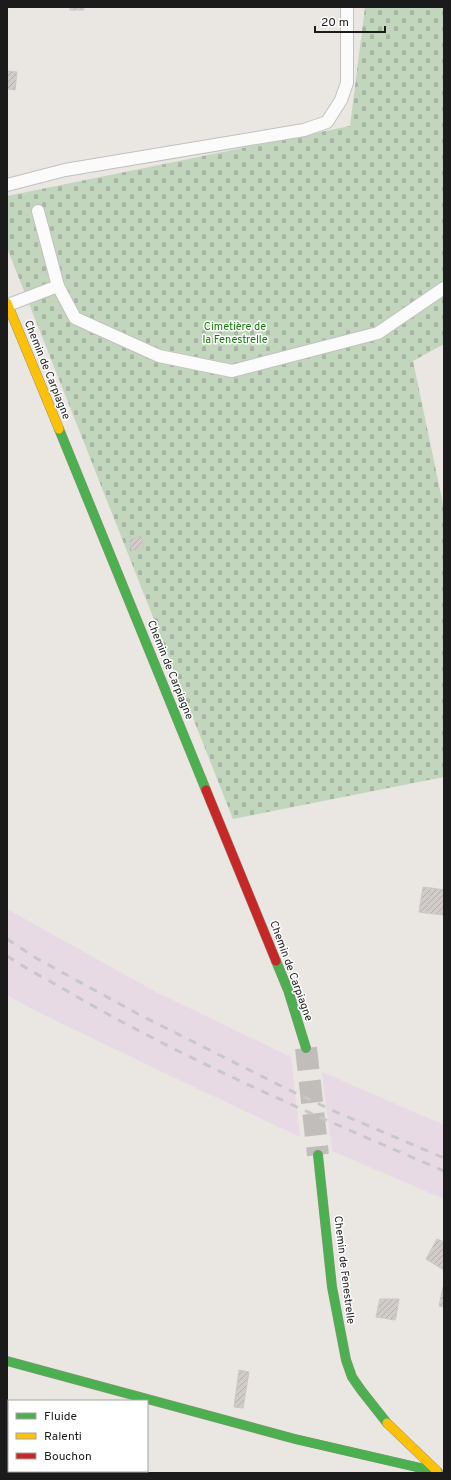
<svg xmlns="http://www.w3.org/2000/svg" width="451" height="1480" font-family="Overpass,sans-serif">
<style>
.industrial{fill:#e8dae5}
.cemetery{fill:url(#cemetery-stones)}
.building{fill:url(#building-hatch);stroke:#cdc7c4}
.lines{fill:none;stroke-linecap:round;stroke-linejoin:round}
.secondary-tunnel{stroke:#c1bdba;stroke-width:22;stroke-dasharray:22 11;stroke-linecap:butt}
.lane-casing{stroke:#c2c1bf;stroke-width:14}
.fast-casing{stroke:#94917b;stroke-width:10}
.slow-casing{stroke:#94917b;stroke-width:10}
.jam-casing{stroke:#94917b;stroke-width:10}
.lane{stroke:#fcfbfb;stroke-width:12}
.fast{stroke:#4caf50;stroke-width:9}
.slow{stroke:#ffc107;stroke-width:9}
.jam{stroke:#c62828;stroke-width:9}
.rail{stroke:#c9c8c8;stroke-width:3;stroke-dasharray:8 8;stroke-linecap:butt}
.labels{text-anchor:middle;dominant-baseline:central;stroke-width:3;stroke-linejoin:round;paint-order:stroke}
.park-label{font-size:11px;fill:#117d05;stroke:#fff}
.street-label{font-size:11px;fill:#1b1b1b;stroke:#fff}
</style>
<defs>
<pattern id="cemetery-stones" width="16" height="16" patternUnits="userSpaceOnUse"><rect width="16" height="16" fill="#c2d5bd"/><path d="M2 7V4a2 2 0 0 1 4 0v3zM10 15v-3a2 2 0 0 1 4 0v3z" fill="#a6b6a2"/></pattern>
<pattern id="building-hatch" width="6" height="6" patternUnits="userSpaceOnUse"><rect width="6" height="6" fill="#d1ccc9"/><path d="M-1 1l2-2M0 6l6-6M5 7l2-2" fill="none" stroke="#b3afac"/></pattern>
</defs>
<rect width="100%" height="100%" fill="#eae6e2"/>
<g class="industrial">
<polygon points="7,909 156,992 291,1057 300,1137 156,1069 36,1011 7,995"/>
<polygon points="322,1072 444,1125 444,1199 332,1151"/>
</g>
<polygon class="cemetery" points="365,7 444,7 444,344 413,361 444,509 444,777 233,819 7,248 7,196 350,126"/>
<g class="building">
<rect x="70" y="7" width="14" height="3"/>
<polygon points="7,71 17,72 15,90 7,89"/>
<polygon points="141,536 144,547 132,551 129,540"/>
<polygon points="423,887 431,888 426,913 419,912"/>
<polygon points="431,888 444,890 444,915 426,913"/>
<polygon points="437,1239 444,1242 444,1270 426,1259"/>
<polygon points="443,1287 444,1287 444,1307 439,1306"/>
<polygon points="380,1299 399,1299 396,1317 378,1307"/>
<polygon points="378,1307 396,1317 395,1320 376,1317"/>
<polygon points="239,1370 249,1372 243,1408 234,1407"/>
</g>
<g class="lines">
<polyline class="secondary-tunnel" points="306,1048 318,1155"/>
<defs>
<g id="lane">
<polyline points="7,185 65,170 304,130 327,122 341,100 347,83 347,7"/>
<polyline points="38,211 58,286 75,318 159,356 232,371 378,333 444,288"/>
<polyline points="8,305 58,286"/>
</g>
<g id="fast">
<polyline points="59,429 206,790"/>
<polyline points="276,961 288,990 306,1048"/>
<polyline points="318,1155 332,1287 346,1360 352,1377 361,1390 387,1423"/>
<polyline points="7,1361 295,1439 438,1472"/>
</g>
<g id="slow">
<polyline points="7,303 59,429"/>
<polyline points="387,1423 437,1471"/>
</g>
<polyline id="jam" points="206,790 276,961"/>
</defs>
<use href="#lane" class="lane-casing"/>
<use href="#fast" class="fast-casing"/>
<use href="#slow" class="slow-casing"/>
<use href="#jam" class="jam-casing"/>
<use href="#lane" class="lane"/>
<use href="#fast" class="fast"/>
<use href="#slow" class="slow"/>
<use href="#jam" class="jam"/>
<g class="rail">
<polyline points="7,939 36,958 138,1014 287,1089 336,1112 444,1158"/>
<path d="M7,956C25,968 44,978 62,988C184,1060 314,1115 444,1171"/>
</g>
</g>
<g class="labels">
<g class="park-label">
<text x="235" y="327">Cimetière de<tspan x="235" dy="13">la Fenestrelle</tspan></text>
</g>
<g class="street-label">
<text transform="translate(47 370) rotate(68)">Chemin de Carpiagne</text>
<text transform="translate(170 670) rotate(68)">Chemin de Carpiagne</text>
<text transform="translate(291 971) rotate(70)">Chemin de Carpiagne</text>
<text transform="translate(344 1270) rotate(83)">Chemin de Fenestrelle</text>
</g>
</g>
<rect width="451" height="1480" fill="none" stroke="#1b1b1b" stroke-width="16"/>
<rect x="8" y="1400" width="140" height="72" fill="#ffffff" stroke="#a4a4a4"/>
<rect x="16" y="1413" width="20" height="6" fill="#4caf50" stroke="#a4a4a4"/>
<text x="44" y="1420" font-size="12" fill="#1b1b1b">Fluide</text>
<rect x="16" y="1433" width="20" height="6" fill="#ffc107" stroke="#a4a4a4"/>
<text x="44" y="1440" font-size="12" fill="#1b1b1b">Ralenti</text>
<rect x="16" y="1453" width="20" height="6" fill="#c62828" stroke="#a4a4a4"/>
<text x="44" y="1460" font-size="12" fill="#1b1b1b">Bouchon</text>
<path d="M315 26v6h70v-6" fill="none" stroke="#1b1b1b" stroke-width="2"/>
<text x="321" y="26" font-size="12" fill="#1b1b1b" stroke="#ffffff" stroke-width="3" paint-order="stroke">20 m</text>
</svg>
